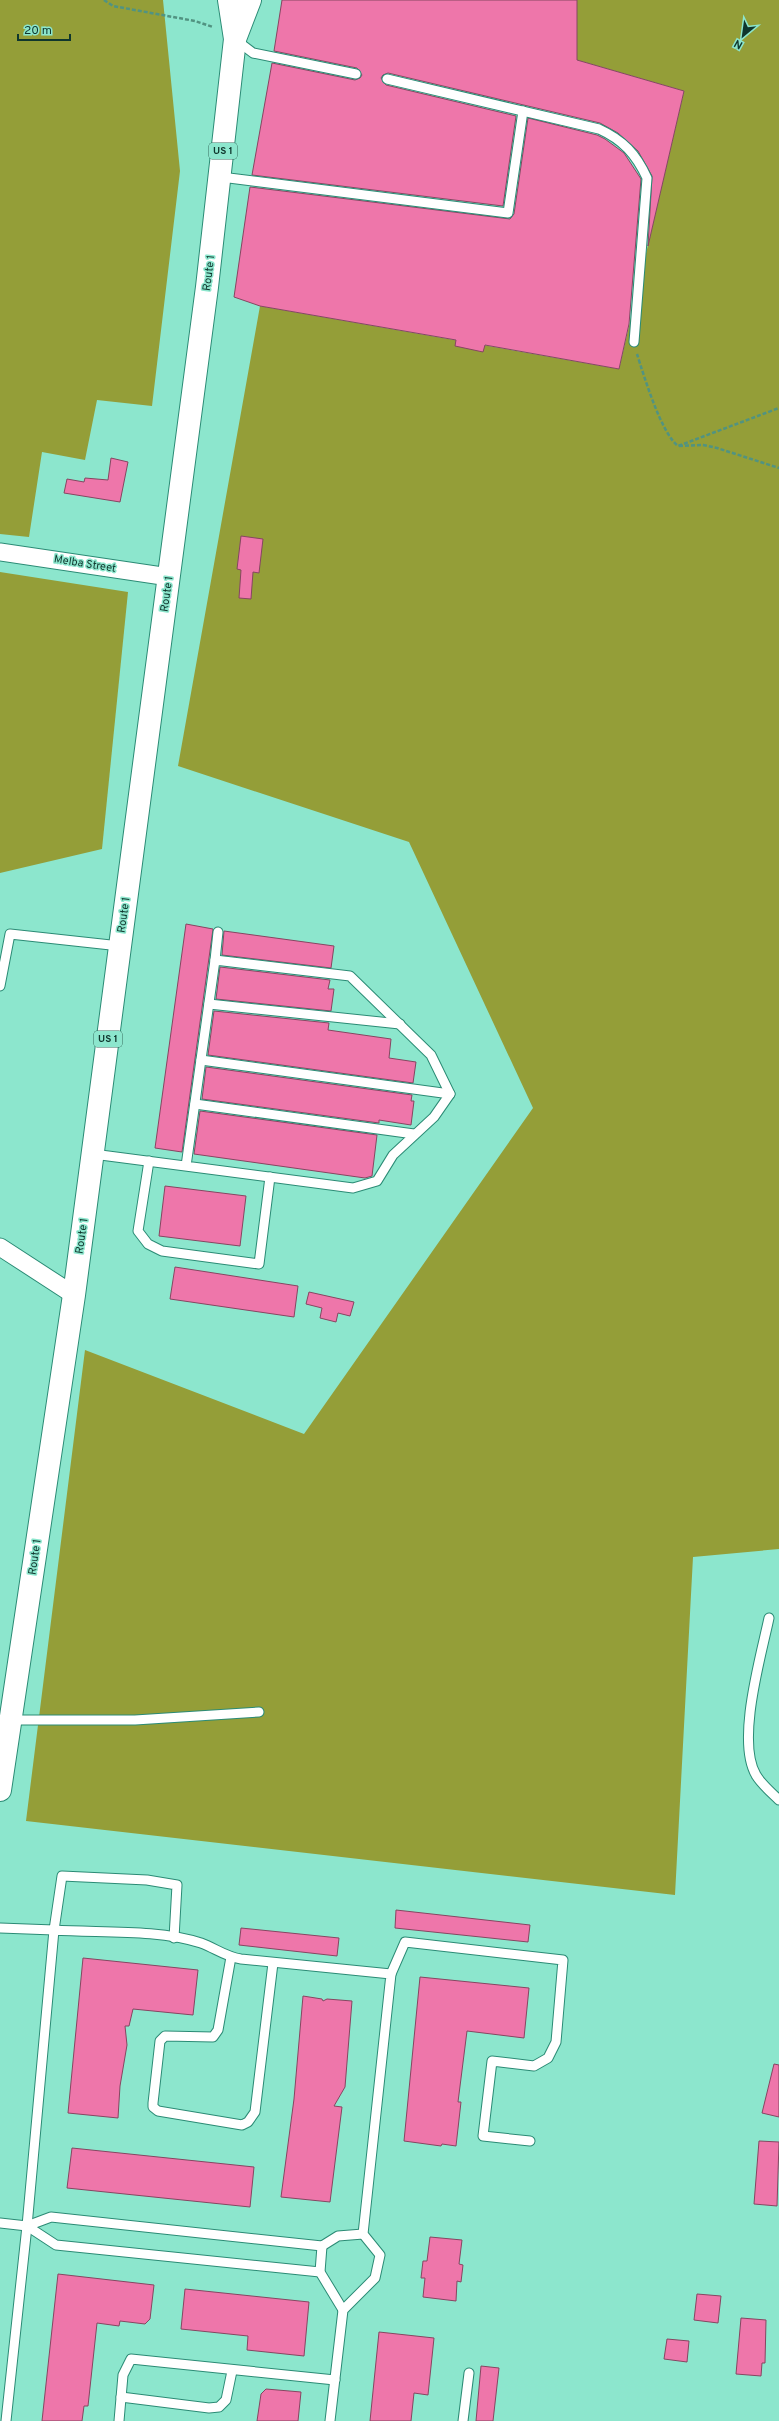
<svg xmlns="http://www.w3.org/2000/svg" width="779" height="2421" font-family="Overpass,sans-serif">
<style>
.forest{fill:#949e38}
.building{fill:#ee76aa;stroke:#864661}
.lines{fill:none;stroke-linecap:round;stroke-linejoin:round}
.lane-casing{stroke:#2b8b75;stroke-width:11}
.street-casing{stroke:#2b8b75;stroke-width:19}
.primary-casing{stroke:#2b8b75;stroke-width:24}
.path{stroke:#519381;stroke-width:2.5;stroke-dasharray:4 2;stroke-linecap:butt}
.lane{stroke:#fff;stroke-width:9}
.street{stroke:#fff;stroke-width:17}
.primary{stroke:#fff;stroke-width:22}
.labels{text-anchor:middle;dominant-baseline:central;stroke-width:3;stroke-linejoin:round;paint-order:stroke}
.shield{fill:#8ce6cd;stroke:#346b5d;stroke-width:1}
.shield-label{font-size:10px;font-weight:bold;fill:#0f362d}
.street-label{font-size:11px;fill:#0f362d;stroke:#8ce6cd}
</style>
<rect width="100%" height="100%" fill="#8ce6cd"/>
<g class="forest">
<polygon points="0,0 163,0 180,171 152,406 97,400 85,460 42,452 29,537 0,534"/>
<polygon points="577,0 779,0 779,1549 693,1557 675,1895 26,1821 85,1350 304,1434 533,1108 409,842 178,766 260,306 619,369 684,91 577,60"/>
<polygon points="0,572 128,592 102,849 0,873"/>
</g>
<g class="building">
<polygon points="282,0 577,0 577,60 684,91 648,246 652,176 638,151 618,133 600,123 388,73 383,75 381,78 386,85 516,116 503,206 252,175 272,63 355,80 360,78 362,75 357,68 274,51"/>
<polygon points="528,118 597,135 605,139 624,153 641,179 629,324 619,369 485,345 483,352 455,346 456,340 260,306 234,297 250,187 510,219 514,214"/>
<polygon points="111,458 128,462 120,502 64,493 67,479 84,482 85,478 108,480"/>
<polygon points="241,536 263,539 259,573 253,572 251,599 239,598 241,570 237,569"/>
<polygon points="186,924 213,929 182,1152 155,1148"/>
<polygon points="224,931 334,946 331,968 222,955"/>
<polygon points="220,967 330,980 328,989 334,989 331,1011 216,999"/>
<polygon points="214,1011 329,1023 328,1030 391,1039 389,1058 416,1062 413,1083 208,1055"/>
<polygon points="206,1067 412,1095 411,1101 414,1101 411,1125 379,1120 379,1123 202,1099"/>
<polygon points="200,1111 377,1135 372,1176 365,1178 194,1154"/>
<polygon points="165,1186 246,1196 240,1246 159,1236"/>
<polygon points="175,1267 298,1286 294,1317 170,1299"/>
<polygon points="309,1292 354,1302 350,1316 338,1313 336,1322 320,1318 322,1308 306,1304"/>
<polygon points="396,1910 530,1925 528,1942 395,1928"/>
<polygon points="241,1928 339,1938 337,1956 239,1945"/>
<polygon points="83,1958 198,1970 193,2015 133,2009 129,2026 125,2026 127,2045 120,2086 118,2118 68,2113"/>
<polygon points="420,1977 529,1988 524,2038 467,2031 458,2102 461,2102 456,2146 442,2144 441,2146 404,2141"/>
<polygon points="303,1996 322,1999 323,2001 327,1999 352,2001 345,2087 334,2106 342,2107 330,2202 281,2197 294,2099"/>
<polygon points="774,2064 779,2065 779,2117 762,2113"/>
<polygon points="759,2141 779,2142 777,2206 754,2204"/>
<polygon points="72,2148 254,2167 250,2207 67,2188"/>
<polygon points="430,2237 462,2240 459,2264 463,2265 461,2282 457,2281 456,2301 423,2297 425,2278 421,2278 423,2261 427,2261"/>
<polygon points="58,2274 154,2285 150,2319 145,2324 120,2321 119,2326 97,2323 88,2406 84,2406 82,2421 42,2421"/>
<polygon points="185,2289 309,2302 304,2356 247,2350 248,2336 181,2329"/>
<polygon points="697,2294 721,2296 718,2323 694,2320"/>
<polygon points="741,2318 766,2320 765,2363 762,2363 761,2376 736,2374"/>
<polygon points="379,2332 434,2338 428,2395 414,2393 411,2421 370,2421"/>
<polygon points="667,2339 689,2341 687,2362 664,2359"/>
<polygon points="481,2366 499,2368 493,2421 476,2421"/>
<polygon points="266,2389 301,2392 298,2421 257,2421 261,2394"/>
</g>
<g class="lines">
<defs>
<g id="lane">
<polyline points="236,40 253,53 356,74"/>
<path d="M387,79L599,129C623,140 636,154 647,178L634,342"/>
<polyline points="221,177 508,213 523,111"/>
<polyline points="215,960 218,932"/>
<polyline points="0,986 10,934 120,946"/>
<polyline points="209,1004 400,1024"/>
<polyline points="201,1060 450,1094"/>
<polyline points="195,1104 414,1134"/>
<polyline points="93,1154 353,1188 377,1181 393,1155 434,1117 450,1094 431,1055 350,976 215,960 186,1166"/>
<polyline points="149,1161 138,1231 148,1244 162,1251 259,1264 270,1177"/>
<path d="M769,1618C761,1656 736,1741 756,1775C761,1784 772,1793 779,1800"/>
<polyline points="11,1720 135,1720 259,1712"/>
<polyline points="0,1928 54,1930 62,1876 147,1880 177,1885 174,1938"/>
<polyline points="231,1957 218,2030 213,2037 165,2036 160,2041 153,2103 153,2107 158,2111 242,2125 248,2122 255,2112 273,1963"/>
<polyline points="391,1974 405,1942 563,1960 556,2042 548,2058 534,2066 492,2061 483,2136 530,2141"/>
<path d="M0,2223L27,2226L54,1930C101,1933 158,1929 201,1943C215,1948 226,1957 241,1959L391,1974L363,2234L380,2255L375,2278L343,2310L330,2421"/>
<polyline points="322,2246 320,2272 343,2310"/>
<polyline points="320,2272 56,2245 27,2226 51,2217 322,2246 338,2236 363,2234"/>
<polyline points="121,2397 209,2408 219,2407 226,2400 232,2371"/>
<polyline points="6,2421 27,2226"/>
<polyline points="119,2421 123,2375 131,2359 335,2380"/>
<polyline points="463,2421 469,2373"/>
</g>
<g id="street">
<polyline points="0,552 169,577"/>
<polyline points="0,1247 74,1295"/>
</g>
<g id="primary">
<polyline points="235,39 250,0"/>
<polyline points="0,1790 74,1295 207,287 235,39 229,0"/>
</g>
</defs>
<use href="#lane" class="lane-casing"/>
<use href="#street" class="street-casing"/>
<use href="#primary" class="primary-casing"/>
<g class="path">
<polyline points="104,0 113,6 195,21 213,27"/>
<path d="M637,354C644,376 661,433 678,446L779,408"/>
<polyline points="679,446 703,445 717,448 779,468"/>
</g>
<use href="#lane" class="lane"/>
<use href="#street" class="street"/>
<use href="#primary" class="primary"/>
</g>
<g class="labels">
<g class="shield">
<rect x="209" y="143" width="28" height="16" rx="3"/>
<rect x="94" y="1031" width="28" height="16" rx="3"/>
</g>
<g class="shield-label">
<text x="223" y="151">US 1</text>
<text x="108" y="1039">US 1</text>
</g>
<g class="street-label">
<text transform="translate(209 273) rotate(-83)">Route 1</text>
<text transform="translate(85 564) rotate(9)">Melba Street</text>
<text transform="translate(167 594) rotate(-82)">Route 1</text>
<text transform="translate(124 915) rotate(-82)">Route 1</text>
<text transform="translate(82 1236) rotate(-82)">Route 1</text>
<text transform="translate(35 1557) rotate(-82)">Route 1</text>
</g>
</g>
<g transform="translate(743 36) rotate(209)" stroke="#8ce6cd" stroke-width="3" paint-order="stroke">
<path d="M0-3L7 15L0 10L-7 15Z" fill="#0f362d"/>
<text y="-6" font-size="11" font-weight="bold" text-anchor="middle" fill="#0f362d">N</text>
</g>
<path d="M18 34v6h52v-6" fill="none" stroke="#0f362d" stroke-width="2"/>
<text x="24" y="34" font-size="12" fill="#0f362d" stroke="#8ce6cd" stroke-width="3" paint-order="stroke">20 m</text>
</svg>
